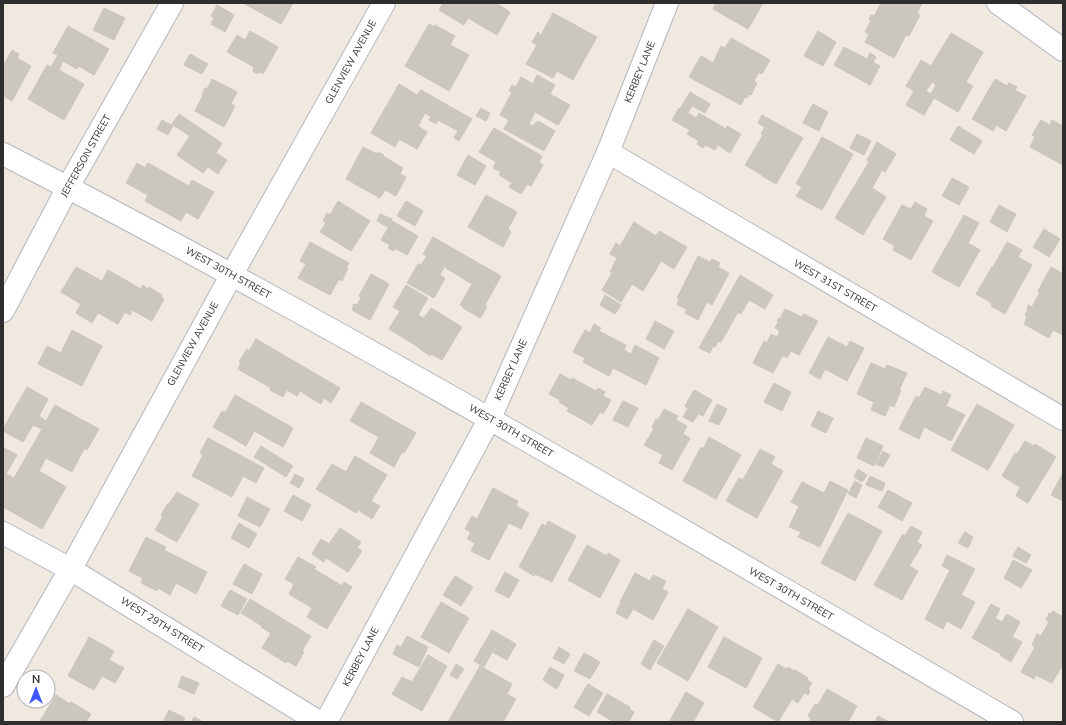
<svg xmlns="http://www.w3.org/2000/svg" width="1066" height="725" font-family="'Nunito Sans',sans-serif">
<style>
.building{fill:#cbc7be;stroke:#cbc6b9;fill-rule:evenodd}
.lines{fill:none;stroke-linecap:round;stroke-linejoin:round}
.minor-casing{stroke:#b4b5c1;stroke-width:24}
.minor{stroke:#fff;stroke-width:22}
.labels{text-anchor:middle;dominant-baseline:central;stroke-width:4;stroke-linejoin:round;paint-order:stroke}
.street-label{font-size:10px;fill:#2e2e2e;stroke:#fff}
</style>
<rect width="100%" height="100%" fill="#efe9e0"/>
<g class="building">
<polygon points="243,3 293,3 281,24"/>
<polygon points="443,3 496,3 510,12 497,35 468,18 464,25 439,10"/>
<polygon points="716,3 763,3 748,29 713,9"/>
<polygon points="881,3 922,3 917,13 920,15 909,36 906,35 894,58 865,42 869,34 865,32 871,20 869,19 871,15 874,16"/>
<polygon points="217,5 234,15 225,32 211,24 214,18 211,16"/>
<polygon points="104,8 125,18 114,40 93,30"/>
<polygon points="553,13 597,37 573,80 557,71 553,78 526,64 537,45 532,42 538,32 541,35"/>
<polygon points="429,24 434,27 435,25 455,36 450,45 469,55 449,91 405,66"/>
<polygon points="68,26 109,49 94,75 79,66 77,69 63,61 59,70 84,84 64,120 28,99 47,65 51,67 58,55 53,53"/>
<polygon points="250,31 278,47 263,74 260,72 258,74 253,71 254,67 227,52 237,35 245,40"/>
<polygon points="818,31 836,42 823,66 804,56"/>
<path d="M951,33L983,52L966,82L973,86L958,112L934,98L924,115L906,105L914,91L906,86L921,60L931,66ZM932,82L936,85L931,94L926,91Z"/>
<polygon points="731,38 770,60 762,74 759,72 754,81 757,83 751,95 749,94 747,98 745,97 741,105 689,77 701,56 713,63 721,46 725,48"/>
<polygon points="844,47 867,59 870,53 876,57 873,62 880,66 870,85 834,65"/>
<polygon points="12,50 19,54 17,58 31,66 12,101 3,96 3,66"/>
<polygon points="190,54 208,64 202,74 184,65"/>
<polygon points="537,75 555,85 550,94 570,105 558,125 535,112 529,124 532,126 538,121 555,131 544,151 504,129 509,120 500,115 512,92 509,91 512,85 516,87 521,77 533,84"/>
<polygon points="212,79 237,92 231,104 235,106 224,127 195,111 203,95 202,95 205,88 207,89"/>
<polygon points="995,79 1007,86 1009,83 1017,87 1015,90 1026,96 1006,131 996,125 993,131 972,119"/>
<polygon points="399,84 417,95 421,90 472,119 459,141 454,138 458,131 438,120 436,124 429,120 431,117 425,113 418,126 427,132 417,149 399,139 395,147 371,133"/>
<polygon points="690,92 710,104 705,113 692,106 688,113 696,118 699,113 726,129 727,126 741,134 730,153 718,145 715,150 705,145 703,148 697,144 699,141 687,134 690,130 672,120 679,108 680,109"/>
<polygon points="813,104 828,112 819,131 803,123"/>
<polygon points="481,108 490,113 486,121 476,116"/>
<polygon points="179,114 222,143 216,153 227,160 218,174 208,167 203,173 177,155 190,136 172,124"/>
<polygon points="762,115 803,138 776,184 762,176 762,175 745,165 763,135 761,134 765,127 758,123"/>
<polygon points="162,120 173,126 168,135 157,129"/>
<polygon points="1041,120 1050,125 1052,120 1063,126 1063,165 1030,147 1035,137 1032,135"/>
<polygon points="958,126 982,141 974,154 950,140"/>
<polygon points="494,128 542,156 539,162 543,165 531,186 527,184 521,194 509,187 512,183 499,175 501,172 493,168 496,162 479,152"/>
<polygon points="857,134 871,141 864,155 850,148"/>
<polygon points="822,137 853,154 822,210 796,196 802,187 796,184"/>
<polygon points="877,142 896,154 885,172 882,170 872,188 886,197 863,235 835,218 869,162 867,160"/>
<polygon points="363,147 377,154 378,152 384,155 383,156 403,168 400,174 406,177 396,196 385,190 380,198 346,179"/>
<polygon points="468,155 486,166 475,185 457,175"/>
<polygon points="137,163 145,168 148,163 189,186 192,180 214,192 198,219 186,212 181,221 145,201 148,195 126,183"/>
<polygon points="952,178 969,187 959,205 942,196"/>
<polygon points="486,195 517,212 508,229 511,232 503,247 468,227"/>
<polygon points="338,201 370,221 351,251 320,232 326,223 323,221 327,213 330,215"/>
<polygon points="406,201 423,211 415,226 397,216"/>
<polygon points="915,202 927,209 924,216 933,221 911,260 893,250 895,246 883,239 902,205 911,209"/>
<polygon points="999,205 1016,214 1007,232 990,222"/>
<polygon points="380,214 392,219 388,227 377,221"/>
<polygon points="964,215 979,223 968,243 980,250 959,287 932,272"/>
<polygon points="392,221 418,236 407,255 395,248 394,251 388,248 390,245 381,240"/>
<polygon points="634,222 656,236 659,231 687,247 674,269 661,261 643,291 632,284 621,302 602,290 612,273 610,272 617,258 610,254 616,243 620,246"/>
<polygon points="1044,229 1060,239 1049,257 1033,247"/>
<polygon points="433,237 501,276 485,305 487,307 480,318 463,308 463,306 460,305 472,284 444,267 440,275 445,278 434,298 407,283 418,264 421,265 427,256 423,254"/>
<polygon points="310,242 349,263 346,268 348,268 342,281 339,279 330,295 298,278 306,264 300,261"/>
<polygon points="1007,242 1022,250 1018,257 1032,265 1005,314 991,306 992,303 976,294 992,267 993,267"/>
<polygon points="698,256 710,262 712,259 720,263 718,267 729,273 712,305 707,302 698,320 685,313 687,309 677,305 679,299 677,298"/>
<polygon points="76,267 102,281 108,270 141,289 143,285 148,289 149,287 162,295 161,297 164,299 152,321 132,310 130,315 125,312 118,324 98,313 92,323 76,313 81,304 61,292"/>
<polygon points="1051,267 1063,274 1063,335 1053,330 1049,338 1024,324 1027,317 1025,315 1028,309 1027,309 1028,305 1032,307 1040,292 1038,291"/>
<polygon points="371,274 389,284 370,320 352,310 354,304 357,305 361,298 359,296"/>
<polygon points="740,275 773,295 765,309 749,300 741,314 738,312 721,342 718,341 715,347 713,346 710,353 699,348"/>
<polygon points="406,285 428,298 418,315 424,318 431,308 462,327 442,360 431,354 430,356 420,349 420,348 389,329 400,311 393,307"/>
<polygon points="605,295 621,305 615,314 600,305"/>
<polygon points="785,309 802,317 804,314 818,321 799,355 791,351 787,358 783,355 773,373 753,363 764,341 767,343 771,334 777,337 780,331 775,328 779,321 777,321 779,318 780,319"/>
<polygon points="655,321 674,331 664,349 646,339"/>
<polygon points="594,324 601,328 599,331 626,345 624,350 631,354 635,345 659,358 646,385 613,368 609,376 583,362 585,358 573,352 585,330 590,333"/>
<polygon points="72,330 102,346 82,386 38,364 47,346 61,353"/>
<polygon points="828,337 847,347 850,341 864,348 847,381 825,369 820,379 809,373"/>
<polygon points="256,339 340,388 331,403 324,398 321,404 300,391 297,396 287,390 283,397 270,390 271,388 238,369 241,363 239,362 247,349 249,351"/>
<polygon points="871,363 885,369 887,365 907,373 899,390 901,390 894,407 890,405 885,416 871,410 874,402 857,394"/>
<polygon points="560,374 571,380 572,378 596,391 598,388 605,392 603,396 611,400 603,414 600,412 592,425 567,411 569,408 559,402 560,400 549,394"/>
<polygon points="774,383 791,392 782,411 764,402"/>
<polygon points="27,387 48,399 39,416 46,421 55,405 99,429 87,450 84,449 72,472 46,458 39,471 66,487 42,529 3,507 3,447 17,455 6,474 14,478 42,429 33,425 23,442 3,431 3,429"/>
<polygon points="925,387 941,395 943,391 951,395 946,406 965,415 951,441 924,427 919,439 899,429 916,396 919,398"/>
<polygon points="694,390 712,400 703,416 698,414 693,422 683,417 688,408 685,406"/>
<polygon points="235,395 293,428 283,447 254,431 246,446 213,427 222,411 225,413"/>
<polygon points="623,401 638,408 628,427 613,420"/>
<polygon points="361,402 416,433 404,453 402,452 394,467 370,453 379,437 350,421"/>
<polygon points="717,404 727,409 719,425 709,421"/>
<polygon points="977,404 1014,425 988,470 951,450"/>
<polygon points="664,409 678,416 676,420 687,426 683,434 690,438 672,470 659,463 663,455 644,445 654,429 652,427 656,419 658,420"/>
<polygon points="818,411 833,418 826,433 811,426"/>
<polygon points="709,437 741,455 716,499 683,481 701,447 703,449"/>
<polygon points="208,438 264,468 256,483 243,476 232,497 192,476 203,455 200,453"/>
<polygon points="866,438 883,446 874,466 857,458"/>
<polygon points="1025,441 1034,446 1035,444 1056,457 1028,503 1016,496 1020,487 1002,476 1015,453 1017,454"/>
<polygon points="261,446 293,466 286,477 254,457"/>
<polygon points="760,449 775,457 771,464 783,471 757,518 726,501 739,478 743,480"/>
<polygon points="883,451 890,455 883,467 876,464"/>
<polygon points="355,456 387,475 371,501 380,506 372,519 358,510 356,513 316,489 332,464 346,472"/>
<polygon points="858,469 867,475 862,482 854,477"/>
<polygon points="1063,473 1063,501 1051,495"/>
<polygon points="295,474 304,479 299,488 290,483"/>
<polygon points="870,476 885,483 882,491 866,485"/>
<polygon points="830,481 848,490 820,547 798,537 801,532 789,527 799,506 791,502 802,482 824,493"/>
<polygon points="855,481 862,485 856,498 848,494"/>
<polygon points="493,488 518,501 516,506 529,513 521,529 509,523 489,560 471,551 475,543 467,539 471,532 465,529 472,516 477,519"/>
<polygon points="888,490 912,503 902,521 878,507"/>
<polygon points="177,492 199,504 177,542 155,530 163,516 161,515 168,503 169,504"/>
<polygon points="293,495 311,505 302,521 284,511"/>
<polygon points="247,497 270,509 260,527 238,516"/>
<polygon points="848,513 882,531 855,581 821,563"/>
<polygon points="548,521 576,536 552,582 535,574 534,576 519,567 542,524 546,526"/>
<polygon points="239,523 257,534 249,548 231,538"/>
<polygon points="911,526 922,532 917,542 922,545 909,566 918,571 902,600 874,585 903,534 905,536"/>
<polygon points="340,528 361,542 357,548 362,551 348,572 326,558 324,562 312,554 321,539 329,544"/>
<polygon points="965,532 973,537 968,548 958,543"/>
<polygon points="146,537 166,547 164,550 207,572 196,594 176,583 170,595 158,588 157,591 141,583 143,578 129,571"/>
<polygon points="587,545 607,556 608,553 620,560 600,598 568,580"/>
<polygon points="1018,547 1031,555 1026,563 1013,556"/>
<polygon points="947,555 975,569 961,595 975,602 961,629 947,621 943,629 925,619 950,570 942,566"/>
<polygon points="298,557 316,567 314,569 342,586 344,582 352,587 327,629 307,617 312,608 289,594 294,584 285,579"/>
<polygon points="1013,560 1032,570 1021,588 1004,578"/>
<polygon points="244,564 262,574 252,594 233,584"/>
<polygon points="505,572 519,580 509,598 495,591"/>
<polygon points="635,573 650,581 653,575 666,581 662,589 668,592 653,620 633,609 627,619 616,613 621,602 620,602"/>
<polygon points="455,576 473,587 461,606 443,595"/>
<polygon points="230,590 247,599 238,615 221,606"/>
<polygon points="250,599 311,636 302,651 304,652 296,666 287,661 286,663 262,648 271,633 261,627 262,626 241,613"/>
<polygon points="441,602 469,618 449,653 421,637"/>
<polygon points="991,604 1000,609 995,618 1002,622 1007,614 1020,622 1012,637 1022,642 1011,662 1001,656 1001,654 972,638"/>
<polygon points="688,609 718,627 688,681 657,663"/>
<polygon points="1053,611 1061,616 1063,614 1063,664 1052,683 1036,675 1034,679 1021,672 1035,647 1032,645 1037,634 1041,636 1049,622 1046,620 1049,613 1051,614"/>
<polygon points="492,630 516,644 507,660 492,652 484,667 474,661"/>
<polygon points="407,636 428,647 419,667 393,654 397,645 401,647"/>
<polygon points="89,637 114,651 109,660 124,668 115,683 102,676 94,690 68,676"/>
<polygon points="724,637 762,658 746,688 708,667"/>
<polygon points="654,640 664,646 650,670 641,664"/>
<polygon points="559,647 570,654 564,664 553,658"/>
<polygon points="584,653 600,662 590,679 574,671"/>
<polygon points="428,655 447,666 422,711 392,694 402,677 412,682"/>
<polygon points="456,664 464,669 457,679 450,675"/>
<polygon points="778,664 786,669 788,667 794,671 795,670 808,678 807,680 812,683 808,689 810,691 808,695 804,693 798,703 792,699 778,722 753,707"/>
<polygon points="480,666 512,684 507,694 516,699 503,722 448,722"/>
<polygon points="550,667 564,675 557,689 543,680"/>
<polygon points="182,676 199,683 194,694 178,687"/>
<polygon points="588,684 603,693 589,716 574,707"/>
<polygon points="827,689 857,706 848,722 809,722 811,718 808,716 815,704 818,705"/>
<polygon points="686,692 704,703 693,722 669,722"/>
<polygon points="607,694 630,707 629,709 634,712 629,722 625,722 623,721 623,722 614,722 597,712"/>
<polygon points="56,695 70,704 71,702 91,714 86,722 43,722 40,721"/>
<polygon points="169,710 185,718 183,722 163,722"/>
<polygon points="878,716 889,722 875,722"/>
<polygon points="194,717 195,717 203,722 191,722"/>
</g>
<g class="lines">
<defs>
<g id="minor">
<polyline points="998,3 1063,50"/>
<polyline points="608,152 1063,419"/>
<path d="M3,154C347,330 678,528 1012,722"/>
<polyline points="3,311 68,187 172,3"/>
<polyline points="3,533 70,569 319,722"/>
<polyline points="3,686 75,561 232,274 384,3"/>
<polyline points="326,722 490,418 608,152 667,3"/>
</g>
</defs>
<use href="#minor" class="minor-casing"/>
<use href="#minor" class="minor"/>
</g>
<g class="labels">
<g class="street-label">
<text transform="translate(351 62) rotate(-61)">GLENVIEW AVENUE</text>
<text transform="translate(640 72) rotate(-68)">KERBEY LANE</text>
<text transform="translate(86 156) rotate(-61)">JEFFERSON STREET</text>
<text transform="translate(228 273) rotate(29)">WEST 30TH STREET</text>
<text transform="translate(835 286) rotate(30)">WEST 31ST STREET</text>
<text transform="translate(193 344) rotate(-61)">GLENVIEW AVENUE</text>
<text transform="translate(511 370) rotate(-66)">KERBEY LANE</text>
<text transform="translate(511 431) rotate(30)">WEST 30TH STREET</text>
<text transform="translate(791 594) rotate(30)">WEST 30TH STREET</text>
<text transform="translate(162 625) rotate(32)">WEST 29TH STREET</text>
<text transform="translate(361 657) rotate(-62)">KERBEY LANE</text>
</g>
</g>
<rect width="1066" height="725" fill="none" stroke="#2e2e2e" stroke-width="8"/>
<g transform="translate(36 689)"><circle r="19" fill="#ffffff" stroke="#ababab"/>
<path d="M0-3L7 15L0 10L-7 15Z" fill="#3d58ff"/>
<text y="-6" font-size="11" font-weight="bold" text-anchor="middle" fill="#2e2e2e">N</text>
</g>
</svg>
